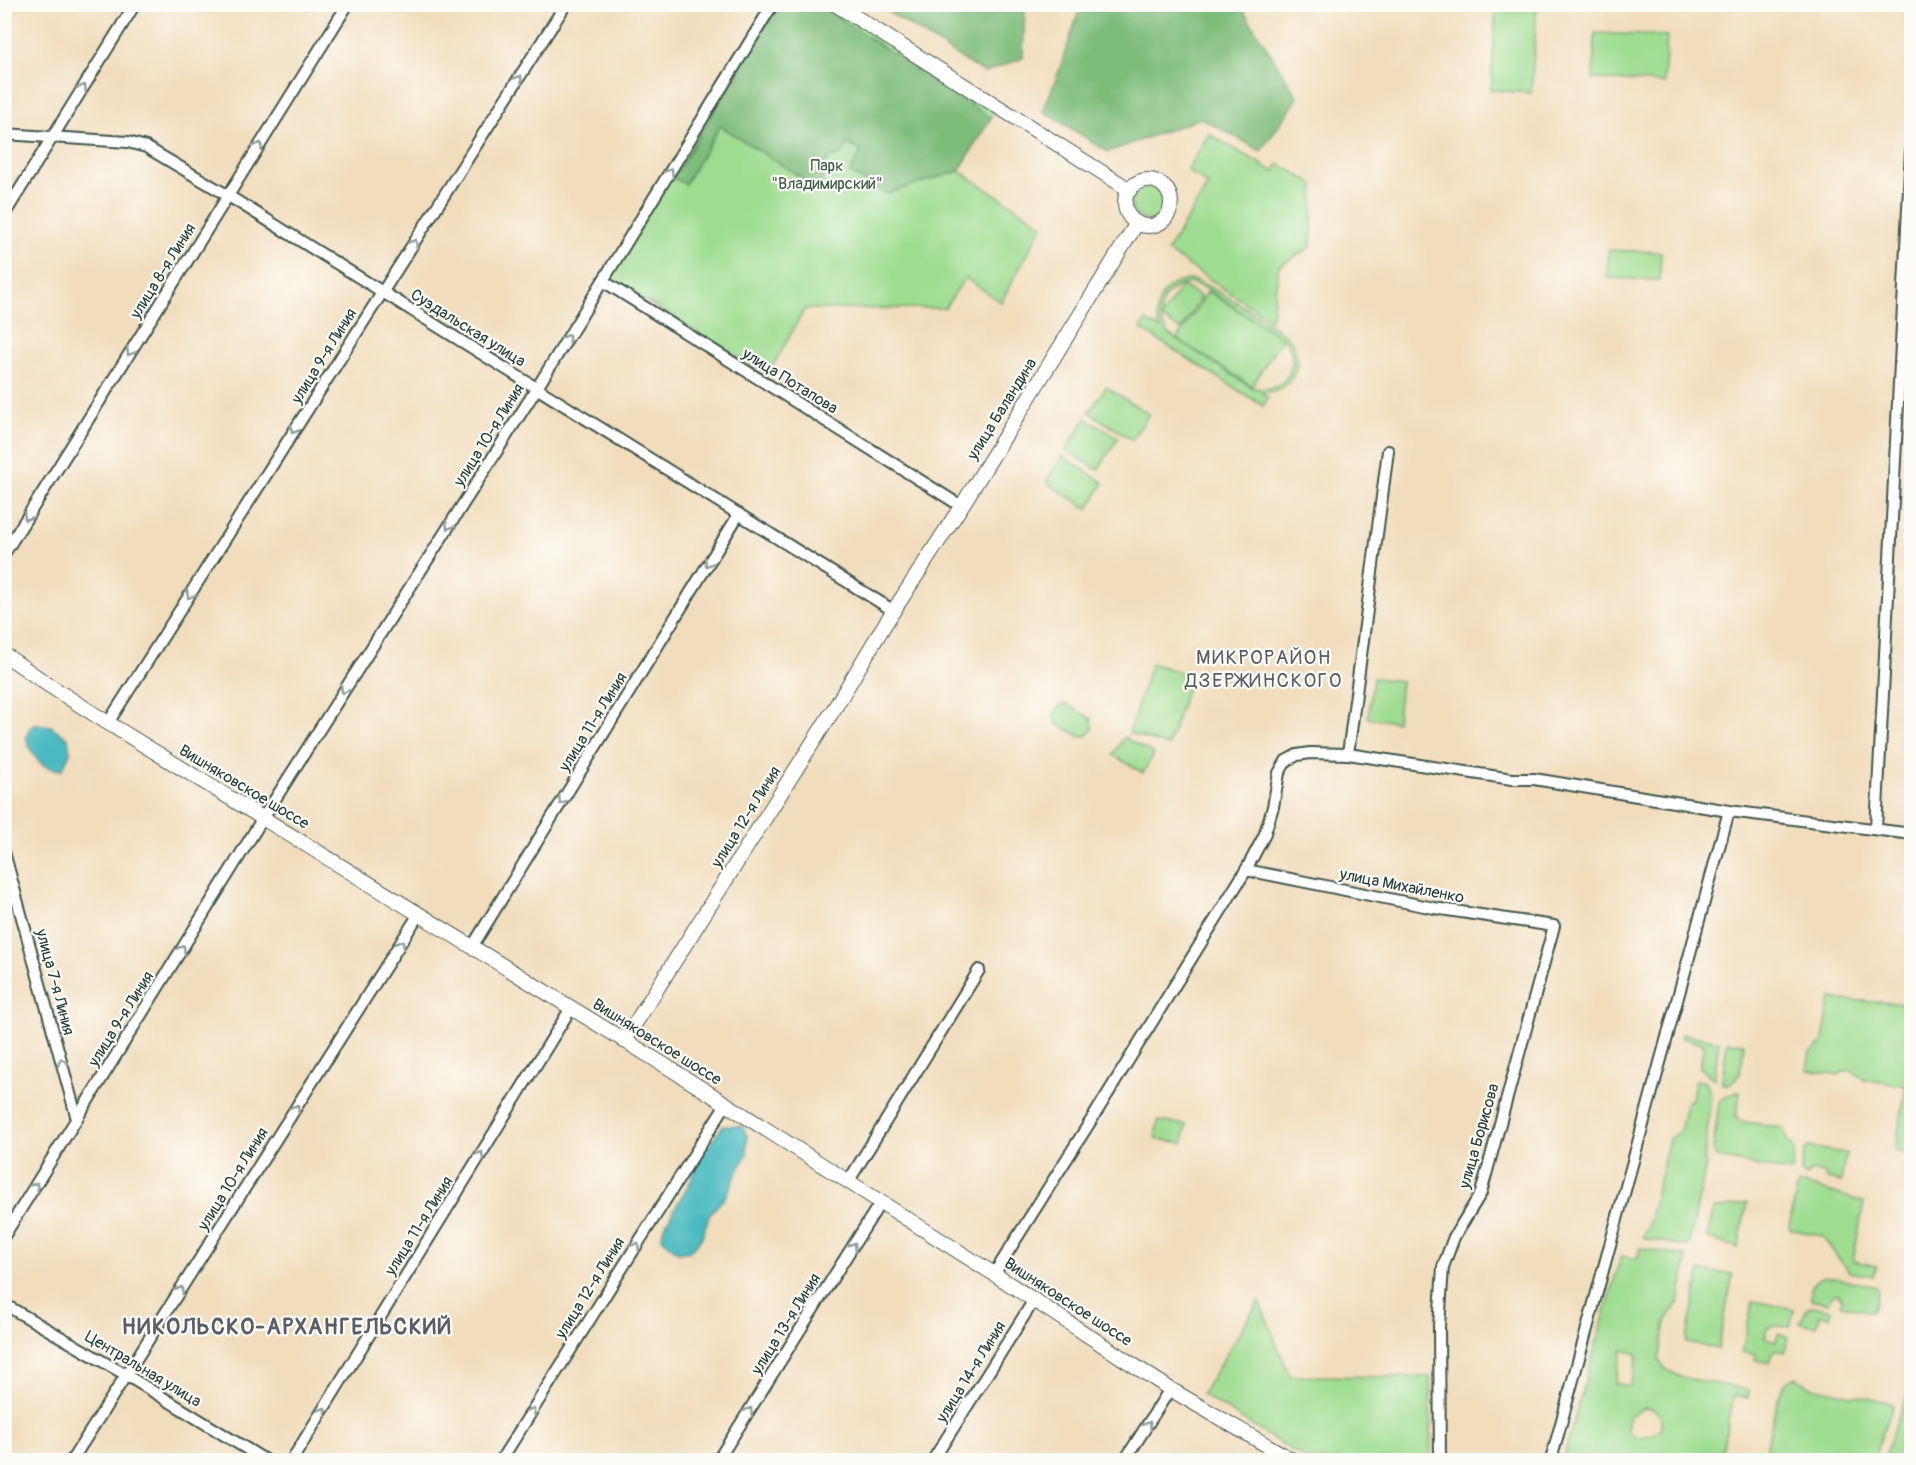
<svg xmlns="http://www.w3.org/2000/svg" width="1916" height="1465" font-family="Pangolin,sans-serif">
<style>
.green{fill:#9edc90;stroke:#5e8c62;stroke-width:1.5;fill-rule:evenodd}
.forest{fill:#7ebc7a;stroke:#4e7c57;stroke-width:1.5}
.water{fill:#4abac0;stroke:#347c7a;stroke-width:1.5}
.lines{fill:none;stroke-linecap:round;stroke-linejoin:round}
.minor-casing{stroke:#3e5548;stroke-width:14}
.tertiary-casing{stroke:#3e5548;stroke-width:16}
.minor{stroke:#fff;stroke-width:10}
.tertiary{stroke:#fff;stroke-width:14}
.oneway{stroke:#8f9e9a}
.labels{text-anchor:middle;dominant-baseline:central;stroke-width:4.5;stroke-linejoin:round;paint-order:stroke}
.park-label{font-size:16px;fill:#385d46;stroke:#fdfcf7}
.street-label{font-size:16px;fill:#1f3d34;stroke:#fdfcf7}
.quarter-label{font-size:20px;letter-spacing:1.5px;fill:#585d67;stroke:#fdfcf7}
.district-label{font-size:22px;font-weight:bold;letter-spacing:1.5px;fill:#585d67;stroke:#fdfcf7}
</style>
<rect width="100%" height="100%" fill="#fdfcf7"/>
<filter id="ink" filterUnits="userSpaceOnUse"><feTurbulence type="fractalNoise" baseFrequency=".0167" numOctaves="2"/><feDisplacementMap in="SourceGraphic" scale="12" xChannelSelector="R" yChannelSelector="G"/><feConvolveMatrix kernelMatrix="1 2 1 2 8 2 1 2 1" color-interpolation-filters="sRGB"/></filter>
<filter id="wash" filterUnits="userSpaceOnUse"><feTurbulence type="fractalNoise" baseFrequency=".008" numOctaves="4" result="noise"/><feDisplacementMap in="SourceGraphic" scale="24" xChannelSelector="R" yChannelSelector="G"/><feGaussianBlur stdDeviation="1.35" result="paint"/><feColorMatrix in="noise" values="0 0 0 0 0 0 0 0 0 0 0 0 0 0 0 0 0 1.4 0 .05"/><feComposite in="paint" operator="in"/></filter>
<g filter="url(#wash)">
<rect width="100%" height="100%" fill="#f1ddbc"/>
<g class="green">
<polygon points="775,5 829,5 995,110 959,171 1043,225 1001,302 965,278 945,308 805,309 767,376 609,278"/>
<polygon points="1496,5 1537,7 1531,93 1491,90"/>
<polygon points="1595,33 1667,36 1664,83 1593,79"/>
<polygon points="1209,134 1274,172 1279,164 1314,184 1311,247 1279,266 1271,320 1167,251 1208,185 1187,170"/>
<circle cx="1148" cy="203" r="17"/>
<polygon points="1608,250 1661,252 1660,280 1607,278"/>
<path d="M1192,280C1206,282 1282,329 1291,341C1298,351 1299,365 1293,376C1286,388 1274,393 1262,393L1268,398L1263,406L1141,329L1146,321L1160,329C1151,305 1164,280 1192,280ZM1191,283L1205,288L1286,341C1304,366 1281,397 1251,387L1170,335C1154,318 1159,292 1182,285L1161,318L1181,330L1201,297L1182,285Z"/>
<polygon points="1208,291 1282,338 1252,386 1177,339"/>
<polygon points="1106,387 1149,414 1132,440 1089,412"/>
<polygon points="1086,418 1118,438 1098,470 1066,450"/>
<polygon points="1062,456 1104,483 1088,509 1046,482"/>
<polygon points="1151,663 1191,676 1168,746 1129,733"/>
<polygon points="1373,678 1401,681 1397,722 1368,718"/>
<path d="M1066,704L1091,718L1093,728L1087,736L1081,737L1056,723C1052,714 1056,706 1066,704Z"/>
<polygon points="1124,737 1154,754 1143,773 1113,755"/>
<polygon points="1831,998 1842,1000 1911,1004 1911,1154 1895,1151 1906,1086 1864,1079 1851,1070 1843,1071 1839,1075 1807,1070 1810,1053 1822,1044"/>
<polygon points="1682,1034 1719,1041 1714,1078 1710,1077 1700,1067 1704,1044 1681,1038"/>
<path d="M1727,1042L1744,1044C1742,1059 1743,1087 1722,1084V1081Z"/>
<polygon points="1696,1080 1706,1082 1711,1095 1704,1161 1706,1165 1689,1245 1685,1246 1646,1239 1643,1237 1648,1227 1669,1139 1680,1131 1687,1101 1691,1101"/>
<polygon points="1740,1091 1736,1118 1740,1121 1778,1127 1784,1130 1788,1143 1791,1144 1795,1151 1792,1170 1789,1172 1719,1158 1714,1154 1713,1149 1719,1102 1723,1098"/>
<polygon points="1158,1121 1186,1125 1183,1143 1155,1139"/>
<polygon points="1808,1147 1846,1153 1841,1182 1828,1179 1825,1177 1826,1173 1811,1171 1807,1176 1802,1174 1801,1171 1805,1150"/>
<polygon points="1799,1184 1804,1184 1864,1202 1853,1261 1877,1266 1873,1276 1849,1272 1822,1236 1790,1229 1789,1226 1797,1188"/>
<polygon points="1747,1203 1738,1248 1707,1238 1713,1210"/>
<path d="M1640,1248L1685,1256L1687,1259L1679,1301L1666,1321L1659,1360L1664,1368L1680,1377L1749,1390L1748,1398L1734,1395L1720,1460H1612L1598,1458V1460H1563L1621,1256L1637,1259ZM1622,1350L1638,1354L1630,1386L1615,1383ZM1645,1408C1659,1408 1663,1416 1661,1429C1651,1437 1637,1440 1628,1431V1419L1632,1414Z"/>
<polygon points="1700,1271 1733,1274 1718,1349 1686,1342"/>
<path d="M1825,1276L1877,1287C1879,1294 1876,1304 1872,1310L1867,1311L1841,1305L1842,1299L1837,1293L1829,1298L1828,1303L1811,1299C1809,1287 1814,1279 1825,1276Z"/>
<polygon points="1259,1301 1290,1376 1430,1377 1431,1460 1307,1460 1202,1394"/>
<polygon points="1753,1301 1794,1309 1790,1327 1771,1325 1770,1328 1767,1328 1765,1338 1776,1341 1778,1334 1788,1337 1785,1352 1774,1350 1770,1363 1755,1360 1755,1354 1742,1352"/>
<polygon points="1812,1306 1831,1310 1830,1317 1820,1315 1817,1326 1800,1323 1808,1307"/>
<polygon points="1796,1377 1811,1387 1888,1402 1893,1405 1873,1460 1772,1460 1766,1448 1776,1405 1781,1391 1786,1382"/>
<polygon points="1911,1390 1911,1457 1903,1454 1901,1460 1888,1460 1885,1458 1886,1452 1903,1404"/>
</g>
<g class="forest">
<polygon points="779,5 819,5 991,118 959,171 886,194 850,173 861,151 848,144 841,155 830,158 824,164 822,172 823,178 818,188 720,126 685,184 673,178"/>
<polygon points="877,5 1025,5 1023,58 984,73"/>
<polygon points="1081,5 1240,5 1298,98 1261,151 1201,118 1108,152 1043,111 1057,77"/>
</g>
<g class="water">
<path d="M36,724L51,726L68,738L70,753L62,770C40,769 32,757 26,737L30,728Z"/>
<polygon points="723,1126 742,1126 747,1136 747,1154 725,1197 710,1214 701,1239 690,1251 679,1253 662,1239 663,1229 690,1182 699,1158"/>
</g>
</g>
<g filter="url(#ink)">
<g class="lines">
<defs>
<g id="minor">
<polyline points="4,134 128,142 146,147 227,195 894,611"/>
<polyline points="4,215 135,4"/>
<polyline points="603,281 961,506"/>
<polyline points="4,554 348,4"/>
<polyline points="108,723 566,4"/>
<polyline points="1348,754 1388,451"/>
<polyline points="1876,829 1912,131"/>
<polyline points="4,852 77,1119"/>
<polyline points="1246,870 1434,908 1554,926 1481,1193 1454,1237 1443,1267 1439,1326 1440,1460"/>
<polyline points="472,947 739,514"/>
<polyline points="848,1182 979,970"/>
<polyline points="4,1236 263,818 537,388 773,4"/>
<polyline points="994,1274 1097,1111 1246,870 1264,836 1273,807 1279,773 1286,761 1297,755 1310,753 1348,754 1512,779 1534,779 1729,811 1912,834"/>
<polyline points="4,1304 126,1375 265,1460"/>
<polyline points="72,1460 419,914"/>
<polyline points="292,1460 571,1008"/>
<polyline points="501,1460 726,1104"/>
<polyline points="718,1460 880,1203"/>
<polyline points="933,1460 1034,1300"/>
<polyline points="1125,1460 1170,1389"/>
<polyline points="1551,1460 1729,811"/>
</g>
<g id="tertiary">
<polyline points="835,4 1130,190"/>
<circle cx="1148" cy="203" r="23"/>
<polyline points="4,654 47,684 108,723 674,1071 994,1274 1170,1389 1292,1460"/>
<polyline points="624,1041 834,709 885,624 966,499 1137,223"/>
</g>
</defs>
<use href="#minor" class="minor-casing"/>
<use href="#tertiary" class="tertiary-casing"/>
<use href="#minor" class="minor"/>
<use href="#tertiary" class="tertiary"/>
</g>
<defs><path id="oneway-chevron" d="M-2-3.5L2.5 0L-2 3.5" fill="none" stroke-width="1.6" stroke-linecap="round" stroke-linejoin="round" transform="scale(1.5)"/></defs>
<g class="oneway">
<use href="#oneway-chevron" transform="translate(519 79) rotate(-57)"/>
<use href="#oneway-chevron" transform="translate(83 88) rotate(-58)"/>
<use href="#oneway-chevron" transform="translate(259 146) rotate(-58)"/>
<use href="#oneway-chevron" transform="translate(670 172) rotate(-58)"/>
<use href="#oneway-chevron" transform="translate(414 243) rotate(-57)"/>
<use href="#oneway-chevron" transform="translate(567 338) rotate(-58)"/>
<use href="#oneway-chevron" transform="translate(130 352) rotate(122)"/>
<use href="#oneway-chevron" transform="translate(294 430) rotate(122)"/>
<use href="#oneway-chevron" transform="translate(27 517) rotate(122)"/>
<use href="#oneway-chevron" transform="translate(449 526) rotate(122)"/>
<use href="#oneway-chevron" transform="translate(708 563) rotate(122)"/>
<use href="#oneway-chevron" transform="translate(190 595) rotate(122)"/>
<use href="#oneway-chevron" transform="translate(344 690) rotate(122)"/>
<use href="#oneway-chevron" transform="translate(562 801) rotate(122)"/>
<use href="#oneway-chevron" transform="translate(401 944) rotate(-58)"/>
<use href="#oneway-chevron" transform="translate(182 949) rotate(-58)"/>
<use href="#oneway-chevron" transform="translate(62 1062) rotate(-105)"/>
<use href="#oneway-chevron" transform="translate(296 1108) rotate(-58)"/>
<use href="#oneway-chevron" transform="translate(480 1155) rotate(-58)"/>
<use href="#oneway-chevron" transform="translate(35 1186) rotate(-58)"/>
<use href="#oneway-chevron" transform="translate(636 1246) rotate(-58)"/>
<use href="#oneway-chevron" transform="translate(853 1246) rotate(-58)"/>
<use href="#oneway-chevron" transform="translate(180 1290) rotate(-58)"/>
<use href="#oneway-chevron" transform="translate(323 1411) rotate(-58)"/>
<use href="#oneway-chevron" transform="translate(532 1411) rotate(-58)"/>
<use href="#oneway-chevron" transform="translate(749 1411) rotate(-58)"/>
<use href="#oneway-chevron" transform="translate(1148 1425) rotate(-58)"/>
</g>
</g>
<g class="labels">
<g class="park-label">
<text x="827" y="166">Парк<tspan x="827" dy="18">"Владимирский"</tspan></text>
</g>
<g class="street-label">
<text transform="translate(163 271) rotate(-58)">улица 8-я Линия</text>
<text transform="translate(468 328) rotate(32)">Суздальская улица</text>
<text transform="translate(324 356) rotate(-58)">улица 9-я Линия</text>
<text transform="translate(790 381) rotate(32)">улица Потапова</text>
<text transform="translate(1002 409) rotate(-58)">улица Баландина</text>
<text transform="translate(489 435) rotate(-58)">улица 10-я Линия</text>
<text transform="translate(593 722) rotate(-58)">улица 11-я Линия</text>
<text transform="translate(244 787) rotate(31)">Вишняковское шоссе</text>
<text transform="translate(746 817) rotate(-58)">улица 12-я Линия</text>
<text transform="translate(1402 886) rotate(11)">улица Михайленко</text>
<text transform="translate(55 982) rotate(75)">улица 7-я Линия</text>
<text transform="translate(121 1019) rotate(-58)">улица 9-я Линия</text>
<text transform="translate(657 1042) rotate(32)">Вишняковское шоссе</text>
<text transform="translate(1479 1136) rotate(-74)">улица Борисова</text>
<text transform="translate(233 1179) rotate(-58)">улица 10-я Линия</text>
<text transform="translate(419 1226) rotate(-58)">улица 11-я Линия</text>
<text transform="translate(590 1288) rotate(-58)">улица 12-я Линия</text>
<text transform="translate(1068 1302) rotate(33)">Вишняковское шоссе</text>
<text transform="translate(786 1324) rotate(-58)">улица 13-я Линия</text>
<text transform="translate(143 1369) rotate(31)">Центральная улица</text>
<text transform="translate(971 1372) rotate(-58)">улица 14-я Линия</text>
</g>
<g class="quarter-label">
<text x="1264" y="657">МИКРОРАЙОН<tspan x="1264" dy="23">ДЗЕРЖИНСКОГО</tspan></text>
</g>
<g class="district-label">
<text x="287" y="1327">НИКОЛЬСКО-АРХАНГЕЛЬСКИЙ</text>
</g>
</g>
<rect width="1916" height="1465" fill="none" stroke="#fdfcf7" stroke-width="24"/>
</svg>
